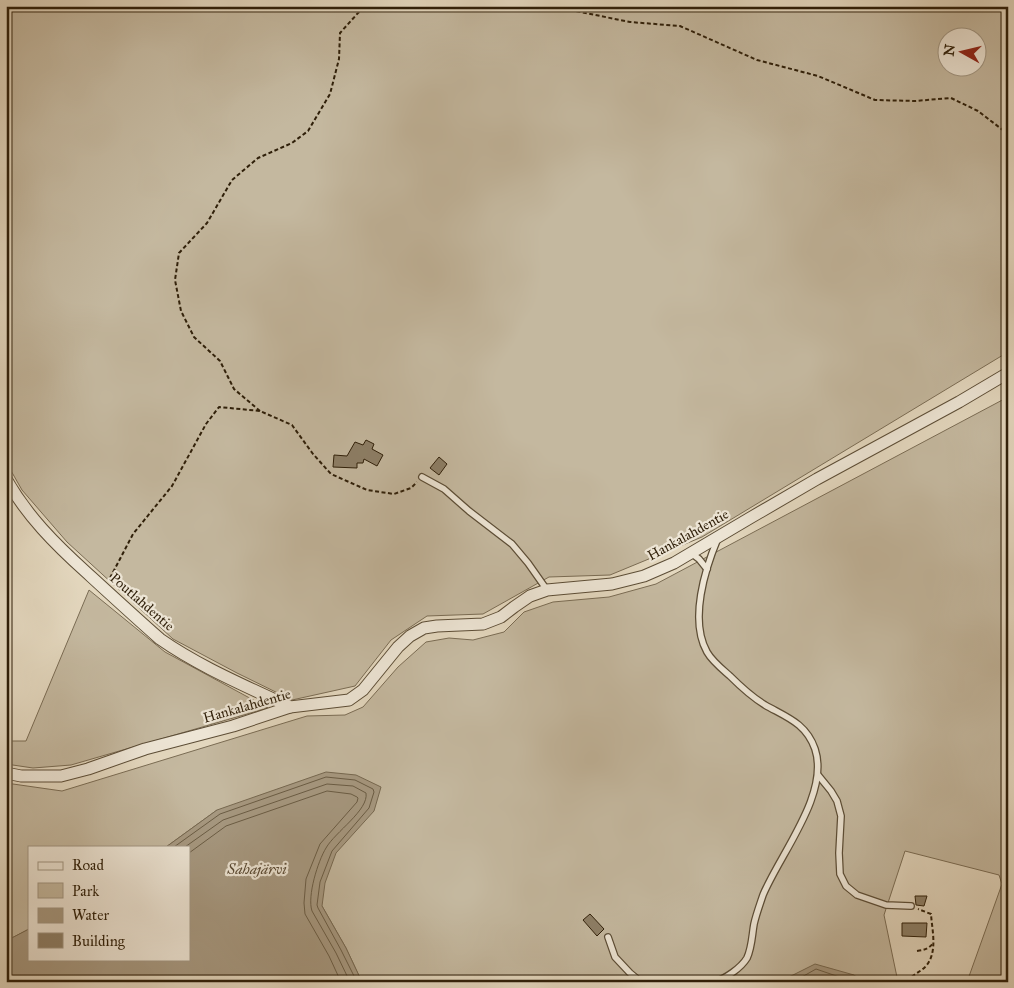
<svg xmlns="http://www.w3.org/2000/svg" width="1014" height="988" font-family="'IM FELL Great Primer',serif">
<style>
.green{fill:#c4b89f;stroke:#7a6c54;fill-rule:evenodd}
.water{fill:#a69880;stroke:#766850}
.lines{fill:none;stroke-linecap:round;stroke-linejoin:round}
.shore{stroke:#6a5c44;stroke-width:1}
.building{fill:#8d7f67;stroke:#2f1f09}
.lane-casing{stroke:#5c4d36;stroke-width:8}
.street-casing{stroke:#5c4d36;stroke-width:13}
.path{stroke:#2f1f09;stroke-width:2;stroke-dasharray:4 2.5;stroke-linecap:butt}
.lane{stroke:#ede5d5;stroke-width:5.5}
.street{stroke:#ede5d5;stroke-width:11}
.labels{text-anchor:middle;dominant-baseline:central;stroke-width:4.5;stroke-linejoin:round;paint-order:stroke}
.street-label{font-size:14px;fill:#2f1f09;stroke:#ede5d5}
.water-label{font-size:15px;font-style:italic;fill:#594933;stroke:#ede5d5}
</style>
<rect width="100%" height="100%" fill="#e3d7be"/>
<filter id="stains"><feTurbulence type="fractalNoise" baseFrequency=".004" numOctaves="4"/><feColorMatrix values="0 0 0 0 .2 0 0 0 0 .09 0 0 0 0 .02 0 0 0 .5 -.17"/></filter>
<radialGradient id="worn" r=".72"><stop offset=".6" stop-color="#630" stop-opacity="0"/><stop offset="1" stop-color="#630" stop-opacity=".3"/></radialGradient>
<g class="green">
<path d="M6,6H1008V352L702,537L610,575L549,577L483,614L427,616L391,640L355,686L292,700L237,673L173,639L67,542L22,490L6,462ZM946,38H976V68H946Z"/>
<polygon points="1008,397 1008,982 967,982 1002,884 999,875 905,851 884,915 898,982 362,982 346,948 322,906 217,810 166,847 29,847 29,929 6,941 6,783 62,791 307,716 345,715 363,707 398,667 426,642 449,638 473,640 504,632 524,612 553,602 609,597 656,584"/>
<polygon points="89,590 165,652 268,708 71,765 33,768 6,764 6,741 26,741"/>
</g>
<g class="water">
<polygon points="326,772 356,775 381,787 374,811 336,853 325,883 322,906 346,948 362,982 6,982 6,941 29,929 29,959 189,959 189,847 166,847 217,810"/>
<polygon points="815,964 854,975 863,982 788,982 789,977"/>
</g>
<g class="lines">
<g class="shore">
<polyline points="174,847 220,814 326,777 355,780 373,789 374,792 369,808 332,851 320,882 317,905 318,908 341,950 357,982"/>
<path d="M185,847L223,820L327,784L353,786L366,793C369,810 335,832 326,848C318,861 307,896 312,911L336,953L350,982"/>
<polyline points="189,853 226,826 327,791 351,794 357,797 358,798 357,802 320,844 306,879 304,903 305,914 329,956 341,982"/>
<polyline points="793,982 816,969 854,982"/>
</g>
</g>
<g class="building">
<polygon points="366,440 374,444 372,449 383,455 377,466 364,459 363,463 357,463 357,468 333,467 334,455 347,456 355,442 363,445"/>
<polygon points="439,457 447,464 439,475 430,468"/>
<polygon points="915,896 927,896 924,906 916,905"/>
<polygon points="590,914 604,929 597,936 583,920"/>
<polygon points="902,923 927,923 926,937 902,936"/>
</g>
<g class="lines">
<defs>
<g id="lane">
<polyline points="422,477 444,489 469,511 512,544 528,563 547,590"/>
<polyline points="691,553 699,559 707,569"/>
<polyline points="818,775 831,791 837,801 841,816 839,853 840,874 846,886 857,895 886,905 911,906"/>
<polyline points="608,937 615,957 630,973 641,982"/>
<path d="M714,982C725,979 741,968 747,958C752,947 752,935 754,924C756,915 760,904 763,895C780,854 830,794 815,749C806,723 786,717 765,705C752,697 741,687 730,676C722,669 712,661 707,652C689,620 705,569 718,538"/>
</g>
<g id="street">
<path d="M6,479C27,516 55,544 86,572C110,594 135,617 160,639C200,667 246,686 290,707"/>
<polyline points="6,773 21,776 61,776 88,769 145,749 233,726 290,707 349,700 363,690 398,647 410,636 424,628 437,626 483,624 501,617 514,607 530,596 547,590 612,584 644,576 674,563 750,518 817,479 959,402 1008,373"/>
</g>
</defs>
<use href="#lane" class="lane-casing"/>
<use href="#street" class="street-casing"/>
<g class="path">
<polyline points="551,6 630,22 680,26 757,60 818,76 875,100 915,101 951,98 978,111 1008,134"/>
<polyline points="260,411 234,389 220,361 194,337 181,311 175,280 179,253 207,223 232,180 258,158 292,143 308,131 330,94 339,59 340,33 358,13 367,6"/>
<polyline points="110,578 133,534 172,486 206,424 219,407 260,411 292,425 313,454 331,474 367,490 394,494 411,488 417,482"/>
<path d="M917,951C924,950 929,949 933,943"/>
<path d="M908,982C912,974 921,972 926,966C938,952 932,930 931,914L918,909"/>
</g>
<use href="#lane" class="lane"/>
<use href="#street" class="street"/>
</g>
<g class="labels">
<g class="street-label">
<text transform="translate(688 535) rotate(-29)">Hankalahdentie</text>
<text transform="translate(142 602) rotate(41)">Poutlahdentie</text>
<text transform="translate(247 706) rotate(-16)">Hankalahdentie</text>
</g>
<g class="water-label">
<text x="257" y="869">Sahajärvi</text>
</g>
</g>
<rect width="1014" height="988" fill="none" stroke="#e3d7be" stroke-width="25"/>
<rect x="8" y="8" width="999" height="973" fill="none" stroke="#2f1f09" stroke-width="2.5"/>
<rect x="12" y="12" width="989" height="963" fill="none" stroke="#2f1f09"/>
<rect x="28" y="846" width="162" height="115" fill="#ede5d5" stroke="#a19683"/>
<rect x="38" y="862" width="25" height="8" fill="#ede5d5" stroke="#a19683"/>
<text x="72" y="870" font-size="15" fill="#2f1f09">Road</text>
<rect x="38" y="883" width="25" height="15" fill="#c4b89f" stroke="#a19683"/>
<text x="72" y="896" font-size="15" fill="#2f1f09">Park</text>
<rect x="38" y="908" width="25" height="15" fill="#a69880" stroke="#a19683"/>
<text x="72" y="920" font-size="15" fill="#2f1f09">Water</text>
<rect x="38" y="933" width="25" height="15" fill="#8d7f67" stroke="#a19683"/>
<text x="72" y="946" font-size="15" fill="#2f1f09">Building</text>
<g transform="translate(962 52) rotate(278)"><circle r="24" fill="#ede5d5" stroke="#a19683"/>
<path d="M0-4L9 19L0 12L-9 19Z" fill="#8f2418"/>
<text y="-8" font-size="14" font-weight="bold" text-anchor="middle" fill="#2f1f09">N</text>
</g>
<rect width="100%" height="100%" filter="url(#stains)"/>
<rect width="100%" height="100%" fill="url(#worn)"/>
</svg>
